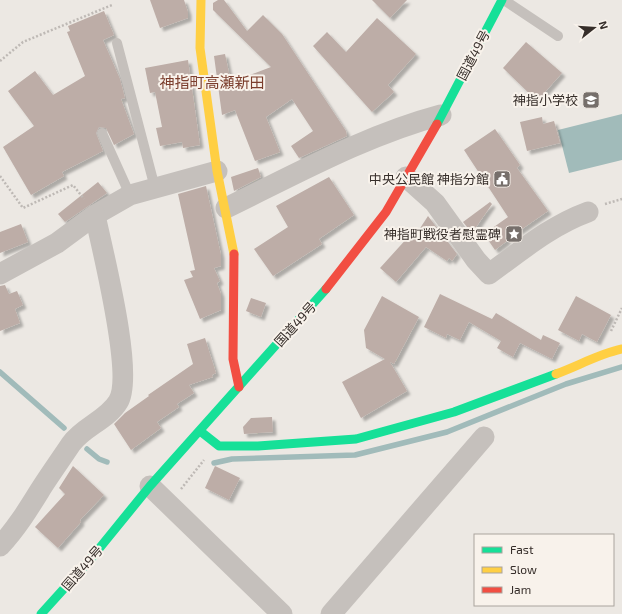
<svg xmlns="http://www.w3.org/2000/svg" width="622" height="614" font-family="'Exo 2','Noto Sans JP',sans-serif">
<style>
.water{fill:#a1bbba}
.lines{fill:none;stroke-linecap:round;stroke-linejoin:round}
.stream{stroke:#a1bbba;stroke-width:5.5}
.building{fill:#bdada7;filter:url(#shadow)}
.path{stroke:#beb9b5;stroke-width:2.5;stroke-dasharray:2 2;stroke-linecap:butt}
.lane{stroke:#c5c0bc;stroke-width:10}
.street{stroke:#c5c0bc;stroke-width:21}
.fast{stroke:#16e098;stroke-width:9}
.slow{stroke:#ffcf43;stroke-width:9}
.jam{stroke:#f24e42;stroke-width:9}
.labels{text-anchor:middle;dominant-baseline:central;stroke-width:4;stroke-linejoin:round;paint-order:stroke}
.street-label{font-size:13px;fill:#362e2a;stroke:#f8f2eb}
.poi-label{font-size:13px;fill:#362e2a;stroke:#f8f2eb;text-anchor:end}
.quarter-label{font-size:15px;fill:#7b3e2d;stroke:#f8f2eb}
</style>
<defs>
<filter id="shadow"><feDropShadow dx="3.5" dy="3.5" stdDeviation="1" flood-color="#0004"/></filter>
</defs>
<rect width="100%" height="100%" fill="#ece8e3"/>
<polygon class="water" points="622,114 622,160 569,173 558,130"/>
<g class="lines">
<g class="stream">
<polyline points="0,372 64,428"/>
<polyline points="87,449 99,459 107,462"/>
<polyline points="214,463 232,459 355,455 447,432 566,384 622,367"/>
</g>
</g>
<g class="building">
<polygon points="150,0 184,0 188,12 188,18 160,28"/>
<polygon points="218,0 224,0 247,31 263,15 282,34 346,131 347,136 299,158 291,146 313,131 292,99 266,117 280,152 255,161 235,110 222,115 214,56 225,54 231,82 271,67 213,10 213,3"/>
<polygon points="372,0 407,0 390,18"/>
<polygon points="104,11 114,35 103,40 120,79 125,98 121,99 134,134 114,145 106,128 99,127 96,133 103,151 62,172 64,176 31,195 3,147 34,126 8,91 35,71 53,95 85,76 67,32 70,31 68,26"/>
<polygon points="377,18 416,54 388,85 394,92 372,112 313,46 327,32 346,52"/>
<polygon points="526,42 562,73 537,101 503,68"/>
<polygon points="188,60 200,145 183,148 182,142 160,146 156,128 162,127 155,92 150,93 145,68"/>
<polygon points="542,117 543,124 554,121 560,143 527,151 520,122"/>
<polygon points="495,129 520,165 517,168 548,211 506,240 507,241 495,250 484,234 508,217 464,150"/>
<polygon points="258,168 261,177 234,191 231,177"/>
<polygon points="329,177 354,215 319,239 322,244 273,276 254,249 288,227 276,206"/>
<polygon points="98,182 107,193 65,222 58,214"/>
<polygon points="206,186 221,255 221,266 214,268 220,281 217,283 221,294 221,310 200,319 184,280 193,277 190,271 195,270 178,194"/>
<polygon points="490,202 492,204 472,233 463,222"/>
<polygon points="428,216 457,254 452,261 449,258 447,261 426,247 396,282 380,268 409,236 413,239"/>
<polygon points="21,224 28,242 0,253 0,232"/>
<polygon points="5,285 9,294 17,291 23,305 15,309 20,323 0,331 0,286"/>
<polygon points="440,294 492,319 496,313 541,340 543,335 560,343 552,359 520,343 513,357 497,348 501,341 469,322 460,340 447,334 446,338 424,327"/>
<polygon points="382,296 419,317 394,364 390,362 407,391 361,418 342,382 385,359 366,348 364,330"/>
<polygon points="576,296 611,315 597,342 582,334 579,341 558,330"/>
<polygon points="251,298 266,303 261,317 246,311"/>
<polygon points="205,338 216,373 212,375 213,377 189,385 194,393 177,404 179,407 157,422 161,428 131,450 114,424 125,413 149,396 148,395 193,364 187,344"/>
<polygon points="272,417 273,432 244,434 243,427 251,418"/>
<polygon points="73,466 104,495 80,520 81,522 58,548 35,527 65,494 59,488"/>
<polygon points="215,466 240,478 229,500 205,488"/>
</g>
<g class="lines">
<g class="path">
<polyline points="0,61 23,42 112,5"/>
<polyline points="0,176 23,208 73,185 84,199"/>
<polyline points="605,204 622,199"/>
<polyline points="611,331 622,308"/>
<polyline points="181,489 204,460"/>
</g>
<g class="lane">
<polyline points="504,0 558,36"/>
<polyline points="117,43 155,188"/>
<polyline points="102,133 130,195"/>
</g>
<g class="street">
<path d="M406,177L435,203L476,260L489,274C521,251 550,226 588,212"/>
<path d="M226,208C296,174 366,135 441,115"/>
<polyline points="0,274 57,243 95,215 130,195 217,171"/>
<polyline points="150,486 282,614"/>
<path d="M0,546C17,528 29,508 42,487C51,473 61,459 71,444C83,427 107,420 118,402C135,376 102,249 95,215"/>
<polyline points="331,614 484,437"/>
</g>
<g class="fast">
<polyline points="437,124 502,0"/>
<polyline points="200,431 219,446 258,446 356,439 454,412 556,374"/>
<polyline points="41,614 89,561 150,486 326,289"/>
</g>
<g class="slow">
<polyline points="201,0 200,48 217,171 234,254"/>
<path d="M556,374C578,366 599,354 622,349"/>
</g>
<g class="jam">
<polyline points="234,254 233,359 239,387"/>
<polyline points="326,289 386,212 437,124"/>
</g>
</g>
<defs>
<symbol id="school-square" viewBox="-11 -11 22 22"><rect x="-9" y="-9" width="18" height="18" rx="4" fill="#766f6b" stroke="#f8f2eb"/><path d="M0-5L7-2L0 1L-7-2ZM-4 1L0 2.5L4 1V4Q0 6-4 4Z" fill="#fff"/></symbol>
<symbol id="civic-square" viewBox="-11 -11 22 22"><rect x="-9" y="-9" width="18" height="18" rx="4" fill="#766f6b" stroke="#f8f2eb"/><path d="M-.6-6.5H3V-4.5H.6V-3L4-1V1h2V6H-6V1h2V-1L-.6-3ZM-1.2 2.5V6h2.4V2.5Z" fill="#fff"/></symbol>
<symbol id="sight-square" viewBox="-11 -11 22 22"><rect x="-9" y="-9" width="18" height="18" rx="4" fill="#766f6b" stroke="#f8f2eb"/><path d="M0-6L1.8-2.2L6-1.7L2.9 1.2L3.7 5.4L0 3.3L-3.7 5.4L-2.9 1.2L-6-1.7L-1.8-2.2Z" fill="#fff"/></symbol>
</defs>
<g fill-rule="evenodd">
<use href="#school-square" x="581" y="90" width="20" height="20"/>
<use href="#civic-square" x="492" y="169" width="20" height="20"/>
<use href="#sight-square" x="504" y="224" width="20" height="20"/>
</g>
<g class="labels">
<g class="street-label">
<text transform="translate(473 55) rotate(-62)">国道49号</text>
<text transform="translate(295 324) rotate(-48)">国道49号</text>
<text transform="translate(82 568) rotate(-49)">国道49号</text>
</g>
<g class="poi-label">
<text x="578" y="100">神指小学校</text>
<text x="489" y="179">中央公民館 神指分館</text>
<text x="501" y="234">神指町戦役者慰霊碑</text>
</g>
<g class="quarter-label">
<text x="212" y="82">神指町高瀬新田</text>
</g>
</g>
<rect x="474" y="534" width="140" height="72" fill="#f8f2eb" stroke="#aaa49e"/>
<rect x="482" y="547" width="20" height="6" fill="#16e098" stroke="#aaa49e"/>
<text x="510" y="554" font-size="12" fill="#362e2a">Fast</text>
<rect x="482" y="567" width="20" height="6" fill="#ffcf43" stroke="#aaa49e"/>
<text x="510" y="574" font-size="12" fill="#362e2a">Slow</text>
<rect x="482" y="587" width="20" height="6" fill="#f24e42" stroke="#aaa49e"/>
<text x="510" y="594" font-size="12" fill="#362e2a">Jam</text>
<g transform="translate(594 28) rotate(73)" stroke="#f8f2eb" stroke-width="3" paint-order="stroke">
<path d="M0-3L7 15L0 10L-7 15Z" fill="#362e2a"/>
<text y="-6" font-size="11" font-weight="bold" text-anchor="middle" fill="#362e2a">N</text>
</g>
</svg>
